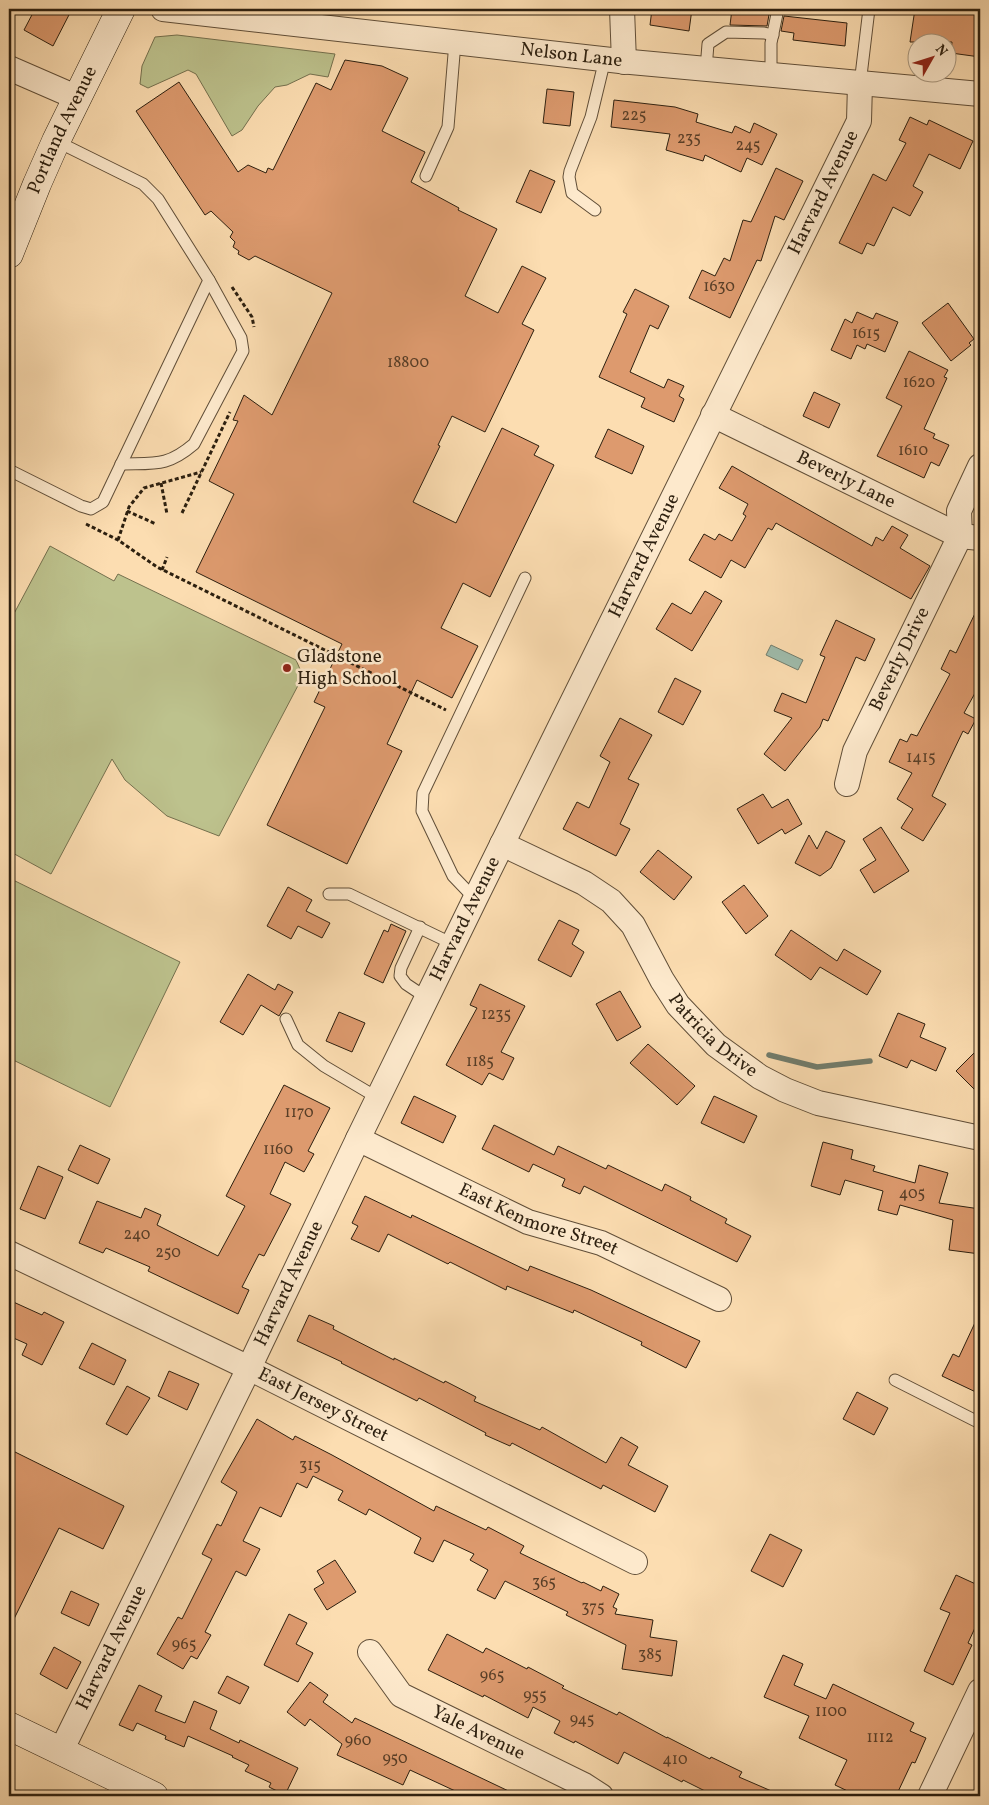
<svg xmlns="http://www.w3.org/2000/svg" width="989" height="1805" font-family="Vollkorn,serif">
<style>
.green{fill:#bdc28d;stroke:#74704e}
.water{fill:#9fbcac;stroke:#717d6d}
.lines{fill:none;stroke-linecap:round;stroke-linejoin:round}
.stream{stroke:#717d6d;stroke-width:5.5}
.building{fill:#dd9a6e;stroke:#2c1f0f}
.lane-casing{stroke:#604e38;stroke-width:13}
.street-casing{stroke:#604e38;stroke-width:26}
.secondary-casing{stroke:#2c1f0f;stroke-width:29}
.path{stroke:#2c1f0f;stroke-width:3;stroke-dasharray:4 2.5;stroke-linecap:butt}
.lane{stroke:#fde9cc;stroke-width:11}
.street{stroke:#fde9cc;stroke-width:24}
.secondary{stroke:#fde9cc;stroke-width:28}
.poi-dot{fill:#8f2418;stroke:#fde9cc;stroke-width:2}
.labels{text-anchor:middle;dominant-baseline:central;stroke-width:5;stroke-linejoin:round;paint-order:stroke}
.number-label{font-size:16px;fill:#583e27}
.street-label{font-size:19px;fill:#2c1f0f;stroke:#fde9cc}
.poi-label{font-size:19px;fill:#2c1f0f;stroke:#fde9cc;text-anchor:start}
</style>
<rect width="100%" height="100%" fill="#fcddb1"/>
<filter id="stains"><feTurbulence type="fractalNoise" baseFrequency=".004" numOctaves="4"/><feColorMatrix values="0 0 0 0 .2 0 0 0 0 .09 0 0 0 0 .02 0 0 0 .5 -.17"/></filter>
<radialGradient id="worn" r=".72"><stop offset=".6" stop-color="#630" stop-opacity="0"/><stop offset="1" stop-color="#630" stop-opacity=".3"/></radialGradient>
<g class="green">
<polygon points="177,35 335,54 328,77 310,74 287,85 275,87 258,106 242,130 232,136 196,74 188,70 148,88 140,84 142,66 155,37"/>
<polygon points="50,546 114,581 118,574 296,660 303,676 219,836 167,816 125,780 112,759 51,874 9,851 9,623"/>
<polygon points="9,878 180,962 110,1107 9,1058"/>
</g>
<polygon class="water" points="771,645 803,660 798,670 766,655"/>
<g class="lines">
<polyline class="stream" points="769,1055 817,1067 870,1061"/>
</g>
<g class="building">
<polygon points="35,9 72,9 53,46 24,30"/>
<polygon points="652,9 692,9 689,31 650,25"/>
<polygon points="732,9 770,9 767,26 730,25"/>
<polygon points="915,9 953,9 980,12 980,57 951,53 952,42 910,42"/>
<polygon points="784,16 847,23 845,46 793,40 794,33 781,31"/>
<polygon points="345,60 382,66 408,78 382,131 425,152 411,182 459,208 458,210 497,229 465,296 498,313 522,266 546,278 522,324 534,330 485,432 452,416 438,445 440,446 413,502 456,523 502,428 539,446 534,455 554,465 490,597 463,583 441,628 478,646 452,698 417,680 387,744 402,751 347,864 267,825 325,707 314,702 342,644 196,572 234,494 209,481 238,421 233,420 244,395 272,415 332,293 255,256 249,260 238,254 239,251 233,247 235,242 230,237 233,232 211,211 205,215 136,111 179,82 238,172 248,165 266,173 268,168 273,170 316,83 331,90"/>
<polygon points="547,89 574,92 570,126 543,123"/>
<polygon points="614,100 675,107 698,114 696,122 732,133 735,126 750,133 754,123 777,134 762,165 747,158 741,172 705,155 703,161 666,150 670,134 611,127"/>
<polygon points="910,117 927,125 929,120 973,141 960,169 929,154 913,186 923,192 910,216 893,207 874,246 867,243 862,254 839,243 873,174 886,181 906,143 899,140"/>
<polygon points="776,168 803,181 784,220 775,216 761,261 757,260 730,318 689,298 702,270 715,276 724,258 730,261 743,220 751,222"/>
<polygon points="530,170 555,181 541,213 516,202"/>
<polygon points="635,289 669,306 658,329 650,325 630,372 664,388 668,379 684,386 679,396 684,399 674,422 641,407 645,398 599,377 627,314 623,312"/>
<polygon points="948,303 974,339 969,343 971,345 951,361 922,323"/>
<polygon points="857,312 873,319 876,313 898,322 885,352 867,344 865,349 857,345 851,359 831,350 845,319 852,323"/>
<polygon points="909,351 948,370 944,377 947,378 924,429 935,434 933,438 949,445 939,466 931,462 924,478 877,456 902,406 886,398"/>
<polygon points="814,392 840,404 829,428 803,416"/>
<polygon points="608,429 644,446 632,474 595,457"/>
<polygon points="732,466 872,546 876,537 883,541 892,526 908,535 900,548 930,566 911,599 776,523 772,530 768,528 745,568 731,560 721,578 689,560 704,534 715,540 719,534 732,541 746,516 743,514 748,504 719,488"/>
<polygon points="705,591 722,601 692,651 656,629 672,603 691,614"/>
<polygon points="980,603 980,684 964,713 976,719 968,734 963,731 932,796 946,804 923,841 901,828 913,809 897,799 912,773 889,762 900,739 907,742 911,734 917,736 950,674 941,669 950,650 956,653"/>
<polygon points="836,620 875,639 865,661 856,657 828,721 823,719 820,727 785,771 764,754 792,718 774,711 782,693 806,703 825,657 820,655"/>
<polygon points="675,678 701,691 683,725 658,712"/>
<polygon points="620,718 652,735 628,779 639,784 620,824 630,829 616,856 563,829 577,802 589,808 610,762 600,756"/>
<polygon points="763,794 772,808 788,799 802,824 785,834 782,829 758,844 737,809"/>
<polygon points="881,827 909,871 874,893 860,870 876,860 863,839"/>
<polygon points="826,831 845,841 831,868 820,876 795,863 809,835 817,849"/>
<polygon points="658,850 692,877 674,900 640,872"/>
<polygon points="744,885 768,916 746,934 722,902"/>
<polygon points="288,887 312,900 306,911 330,923 322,938 298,926 291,939 267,926"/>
<polygon points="559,920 579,930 572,944 584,952 571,977 538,960"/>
<polygon points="391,924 406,931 383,983 364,974 384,930 388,932"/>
<polygon points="791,930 837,961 844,949 881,971 867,995 820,967 811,980 775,955"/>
<polygon points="248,974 275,990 278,984 293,992 279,1016 261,1005 243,1035 220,1022"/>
<polygon points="480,984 525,1006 501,1052 514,1058 503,1080 489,1073 482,1085 446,1065 477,1008 470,1005"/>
<polygon points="620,991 641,1027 617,1041 596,1004"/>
<polygon points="339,1012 365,1023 352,1052 326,1041"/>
<polygon points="898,1013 925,1024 920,1037 946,1048 936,1071 911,1060 907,1068 879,1056"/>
<polygon points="648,1044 695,1086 677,1105 630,1063"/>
<polygon points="980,1047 980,1095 956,1071"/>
<polygon points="284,1085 330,1108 308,1151 314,1154 304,1172 285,1162 270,1194 291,1204 264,1256 259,1254 242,1287 249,1290 238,1314 148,1271 150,1267 106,1248 103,1253 79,1243 97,1201 141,1218 145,1208 161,1215 157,1225 218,1256 245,1206 226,1196"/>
<polygon points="414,1096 456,1116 443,1143 401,1123"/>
<polygon points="714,1096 757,1116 744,1143 701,1123"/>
<polygon points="494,1125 554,1155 558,1146 606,1169 608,1165 662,1191 665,1184 691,1197 690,1200 727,1219 725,1223 751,1236 737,1262 584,1186 580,1194 562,1186 565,1179 533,1164 529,1172 482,1149"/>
<polygon points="823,1142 853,1150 851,1159 875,1166 873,1171 915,1183 919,1165 948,1173 939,1203 980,1209 980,1254 949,1250 953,1220 900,1205 897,1215 878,1210 883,1191 845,1180 840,1195 811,1186"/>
<polygon points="80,1145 110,1159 98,1184 68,1170"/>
<polygon points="38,1166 63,1177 45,1219 20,1209"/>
<polygon points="365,1196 411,1218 412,1215 528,1271 530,1266 591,1290 700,1341 686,1368 641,1345 642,1342 574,1310 573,1313 507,1286 506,1290 450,1262 448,1264 388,1234 379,1252 351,1239 358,1226 352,1223"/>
<polygon points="9,1300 42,1315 44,1312 64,1322 42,1365 22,1355 27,1344 9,1336"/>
<polygon points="980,1312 980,1394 942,1376 953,1354 959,1357"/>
<polygon points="309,1315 334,1326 333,1329 394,1360 394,1358 444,1383 445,1381 476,1397 474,1401 540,1430 542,1427 606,1463 621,1437 638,1447 628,1465 668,1486 655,1512 603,1485 601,1489 512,1443 510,1446 485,1435 486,1433 419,1398 417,1401 341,1363 342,1362 297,1341"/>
<polygon points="92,1343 126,1360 114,1385 79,1368"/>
<polygon points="169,1371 199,1384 187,1410 158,1396"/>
<polygon points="127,1386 150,1398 127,1435 106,1424"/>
<polygon points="857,1392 888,1408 874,1435 843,1419"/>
<polygon points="257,1419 293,1440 295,1436 332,1455 434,1511 436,1506 486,1530 488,1527 524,1546 520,1553 582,1583 583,1582 601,1591 603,1586 619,1594 613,1607 617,1609 615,1614 653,1620 650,1637 677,1641 672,1676 622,1669 626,1645 566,1615 568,1612 505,1581 495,1599 477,1590 488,1570 470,1560 474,1554 444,1540 433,1562 414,1553 421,1538 369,1509 366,1515 338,1500 343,1491 313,1476 307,1488 297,1483 281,1517 260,1507 243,1541 260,1549 246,1576 236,1571 205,1632 211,1635 197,1659 191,1656 183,1669 157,1654 178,1617 182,1619 212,1559 202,1554 217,1524 221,1526 237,1492 221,1482"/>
<polygon points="9,1449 124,1506 103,1549 59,1528 9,1629"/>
<polygon points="770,1534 802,1550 783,1587 751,1571"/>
<polygon points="335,1560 356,1592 327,1610 314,1589 324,1583 317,1571"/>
<polygon points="956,1575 980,1586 980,1617 968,1643 972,1645 953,1685 924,1671 950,1613 940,1609"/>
<polygon points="71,1591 99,1604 89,1626 61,1613"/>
<polygon points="289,1614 307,1623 296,1644 313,1653 298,1682 264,1665"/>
<polygon points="447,1634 483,1653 486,1648 527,1669 528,1667 564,1686 562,1688 617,1715 619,1712 667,1738 667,1737 710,1759 711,1757 742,1772 739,1777 783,1796 715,1796 683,1780 682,1782 624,1752 618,1764 575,1741 574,1743 554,1733 560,1721 533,1707 528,1718 484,1695 483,1697 428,1670"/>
<polygon points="54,1647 81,1662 67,1689 40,1674"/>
<polygon points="783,1655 803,1664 794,1685 826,1699 833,1684 914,1723 910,1731 926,1738 915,1763 912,1762 896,1796 858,1796 835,1785 847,1760 799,1738 809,1716 764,1697"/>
<polygon points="227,1676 249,1687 240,1704 218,1693"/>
<polygon points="310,1682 328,1695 323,1702 352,1723 355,1718 519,1796 466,1796 410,1770 403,1785 337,1755 342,1744 310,1719 305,1726 287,1712"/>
<polygon points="139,1685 162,1696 155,1711 185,1723 194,1701 217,1711 210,1729 239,1743 240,1740 298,1768 285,1795 269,1787 271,1783 245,1771 249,1765 232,1757 233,1756 188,1736 184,1747 165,1739 166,1736 137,1723 133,1731 119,1725"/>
</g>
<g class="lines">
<defs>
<g id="lane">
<polyline points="706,69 708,44 726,32 764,33 773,35"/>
<polyline points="771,75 771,43 778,9"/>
<polyline points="860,84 869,9"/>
<polyline points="426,176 448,127 455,42"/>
<polyline points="595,210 572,193 569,177 570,171 591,117 605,59"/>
<path d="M121,464C155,463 167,467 194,444L243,351L241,338L209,280"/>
<polyline points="9,470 81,506 91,509 103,502 209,280 158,199 143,184 56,141"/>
<polyline points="329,894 349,894 453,944"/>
<polyline points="475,899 453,876 422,811 423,793 525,578"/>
<polyline points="420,927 401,968 400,976 406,984 427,998"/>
<polyline points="286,1019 298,1045 324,1066 378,1098"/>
<polyline points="895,1380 980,1423"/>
</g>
<g id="street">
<path id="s1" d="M163,9L620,61L980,94"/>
<polyline points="622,9 624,62"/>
<polyline points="9,68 78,98"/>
<path id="s2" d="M713,415L960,536L980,538"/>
<path id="s3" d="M847,784L855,751L960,536L959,511L980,466"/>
<path id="s4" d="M502,844L584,883L611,901L633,925L662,980L678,1005L716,1045L760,1077L785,1090L818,1103L980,1138"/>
<path id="s5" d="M358,1139L528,1222L601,1243L719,1299"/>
<path id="s6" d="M9,1253L249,1368L635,1562"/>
<path id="s7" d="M370,1652L401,1695L584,1785L601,1796"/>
<path id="s8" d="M61,1751L249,1368L358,1139L475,899L859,121L860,84"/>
<polyline points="930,1796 980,1691"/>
</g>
<g id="secondary">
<path id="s9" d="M9,254L37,184L56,141L121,9"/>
<polyline points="9,1726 154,1796"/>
</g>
</defs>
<use href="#lane" class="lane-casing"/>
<use href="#street" class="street-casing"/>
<use href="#secondary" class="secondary-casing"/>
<g class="path">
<polyline points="232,287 252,317 254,327"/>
<polyline points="161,483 167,514"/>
<polyline points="127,511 156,524"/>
<polyline points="182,513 230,412"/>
<polyline points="86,524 118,540 157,567 446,710"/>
<polyline points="118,540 129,507 144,488 201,472"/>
<polyline points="162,570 167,557"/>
</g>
<use href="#lane" class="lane"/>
<use href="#street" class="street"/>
<use href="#secondary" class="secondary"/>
</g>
<circle class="poi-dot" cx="287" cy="668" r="5"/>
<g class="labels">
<g class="number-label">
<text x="634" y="116">225</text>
<text x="689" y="139">235</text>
<text x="748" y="146">245</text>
<text x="719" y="287">1630</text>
<text x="866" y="334">1615</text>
<text x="408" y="363">18800</text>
<text x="919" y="383">1620</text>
<text x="913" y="451">1610</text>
<text x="921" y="758">1415</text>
<text x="496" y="1015">1235</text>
<text x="480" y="1062">1185</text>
<text x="299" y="1113">1170</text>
<text x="278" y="1150">1160</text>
<text x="912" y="1194">405</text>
<text x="137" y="1235">240</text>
<text x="168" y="1253">250</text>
<text x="310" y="1466">315</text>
<text x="544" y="1583">365</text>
<text x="593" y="1608">375</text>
<text x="184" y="1645">965</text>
<text x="650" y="1655">385</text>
<text x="492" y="1676">965</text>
<text x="535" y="1696">955</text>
<text x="831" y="1712">1100</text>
<text x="582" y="1720">945</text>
<text x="880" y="1738">1112</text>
<text x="358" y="1741">960</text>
<text x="395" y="1759">950</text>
<text x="675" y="1760">410</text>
</g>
<g class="street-label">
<text stroke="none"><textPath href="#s1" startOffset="411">Nelson Lane</textPath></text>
<text stroke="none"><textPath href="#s9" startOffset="135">Portland Avenue</textPath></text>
<text stroke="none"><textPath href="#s8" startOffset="1735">Harvard Avenue</textPath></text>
<text stroke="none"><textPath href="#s2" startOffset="148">Beverly Lane</textPath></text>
<text stroke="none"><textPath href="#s8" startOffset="1330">Harvard Avenue</textPath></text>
<text stroke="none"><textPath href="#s3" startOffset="136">Beverly Drive</textPath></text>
<text stroke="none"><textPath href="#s8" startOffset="925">Harvard Avenue</textPath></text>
<text stroke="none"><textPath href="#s4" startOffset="294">Patricia Drive</textPath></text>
<text stroke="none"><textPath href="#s5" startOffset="198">East Kenmore Street</textPath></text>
<text stroke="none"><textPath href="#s8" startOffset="520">Harvard Avenue</textPath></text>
<text stroke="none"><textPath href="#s6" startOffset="349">East Jersey Street</textPath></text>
<text stroke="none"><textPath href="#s8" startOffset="115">Harvard Avenue</textPath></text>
<text stroke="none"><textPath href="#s7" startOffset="139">Yale Avenue</textPath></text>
</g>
<g class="poi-label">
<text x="297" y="657">Gladstone<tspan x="297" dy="22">High School</tspan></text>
</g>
</g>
<rect width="989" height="1805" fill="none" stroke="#fcddb1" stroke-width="30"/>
<rect x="10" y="10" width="969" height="1785" fill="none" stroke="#2c1f0f" stroke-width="2.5"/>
<rect x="15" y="15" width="959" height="1775" fill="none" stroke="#2c1f0f"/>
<g transform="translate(932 58) rotate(51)"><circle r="24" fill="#fde9cc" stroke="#a99880"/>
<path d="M0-4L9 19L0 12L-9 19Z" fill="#8f2418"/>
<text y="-8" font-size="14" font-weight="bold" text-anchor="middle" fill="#2c1f0f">N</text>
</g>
<rect width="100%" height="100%" filter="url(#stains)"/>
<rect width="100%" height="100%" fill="url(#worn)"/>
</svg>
